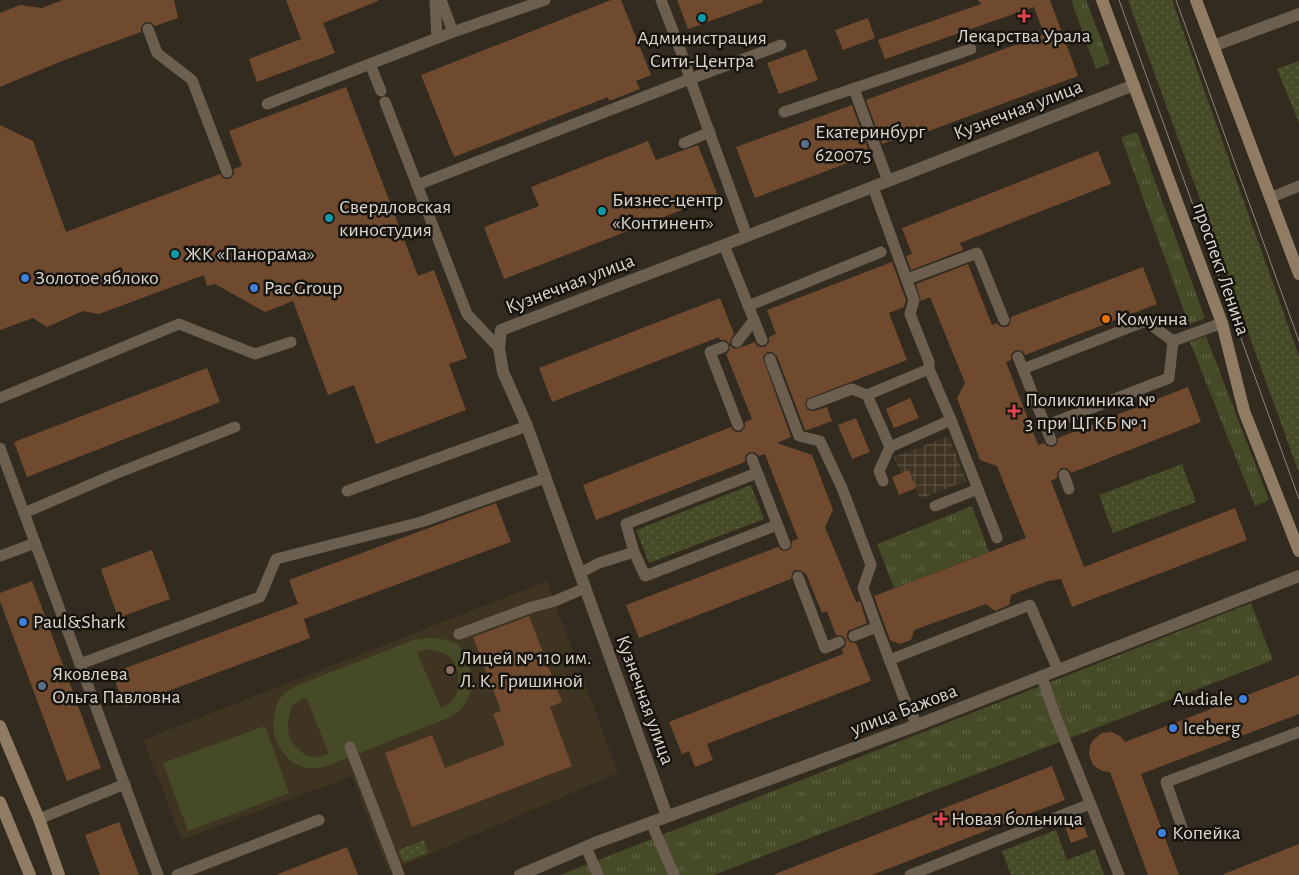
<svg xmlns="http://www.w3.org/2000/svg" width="1299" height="875" font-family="'Alegreya Sans',sans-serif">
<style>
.built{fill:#3f3322}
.industrial{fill:url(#industrial-grid)}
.grass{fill:url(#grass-tufts)}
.park{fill:url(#park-dots)}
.garden{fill:#464a26;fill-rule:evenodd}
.building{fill:#6f4a2e}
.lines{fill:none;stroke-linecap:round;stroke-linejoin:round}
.service{stroke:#6c5f4f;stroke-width:11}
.minor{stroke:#6c5f4f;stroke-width:12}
.secondary{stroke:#8f7c62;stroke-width:12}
.tram{stroke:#8c857c;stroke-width:1}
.health-dot{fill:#e0444e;stroke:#17140f;stroke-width:2}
.culture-dot{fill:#0f9aa8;stroke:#17140f;stroke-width:2}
.service-dot{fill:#5c6f8a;stroke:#17140f;stroke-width:2}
.shop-dot{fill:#3f7fe0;stroke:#17140f;stroke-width:2}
.food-dot{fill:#e8710a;stroke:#17140f;stroke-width:2}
.education-dot{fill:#8d6e63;stroke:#17140f;stroke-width:2}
.labels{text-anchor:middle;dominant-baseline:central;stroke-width:5;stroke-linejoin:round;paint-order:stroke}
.poi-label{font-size:20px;fill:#dad5cd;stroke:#17140f;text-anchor:start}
.street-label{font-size:20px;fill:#dad5cd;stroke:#17140f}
</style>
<defs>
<pattern id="industrial-grid" width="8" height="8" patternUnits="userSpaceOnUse" patternTransform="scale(1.25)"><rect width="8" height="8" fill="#3f3322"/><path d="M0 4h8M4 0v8" fill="none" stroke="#5a5041"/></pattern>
<pattern id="grass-tufts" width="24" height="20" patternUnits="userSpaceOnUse" patternTransform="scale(1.25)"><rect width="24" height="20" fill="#464a26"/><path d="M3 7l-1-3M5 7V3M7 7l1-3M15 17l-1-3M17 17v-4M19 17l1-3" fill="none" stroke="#606344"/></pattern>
<pattern id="park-dots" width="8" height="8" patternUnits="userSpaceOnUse" patternTransform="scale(1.25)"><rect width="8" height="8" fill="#464a26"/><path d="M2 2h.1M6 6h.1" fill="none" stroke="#606344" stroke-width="1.8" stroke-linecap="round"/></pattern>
</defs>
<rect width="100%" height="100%" fill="#332b20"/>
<polygon class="built" points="547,581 618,773 388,872 352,776 182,840 143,740"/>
<polygon class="industrial" points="949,436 966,481 920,499 909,471 901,474 894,457"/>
<g class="grass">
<polygon points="1071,0 1086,0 1110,63 1096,69"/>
<polygon points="1137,132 1205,318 1189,325 1121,137"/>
<polygon points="1206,336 1269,500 1255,506 1190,342"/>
<polygon points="972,506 989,552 894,588 877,544"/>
<polygon points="1251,603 1273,660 714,875 560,875"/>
</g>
<g class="park">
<polygon points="1128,0 1172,0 1299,356 1299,473"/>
<polygon points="1299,61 1299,123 1277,69"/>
<polygon points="1182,464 1196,502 1113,533 1099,495"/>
<polygon points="751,485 764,519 649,563 636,530"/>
<polygon points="1056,830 1067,860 1095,849 1104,875 1011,875 1002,851"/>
<polygon points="424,840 428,853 403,862 398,850"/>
</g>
<g class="garden">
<path d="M431,638C440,639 454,639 460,647C468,655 473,676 472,687C471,694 465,706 459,711C456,714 450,716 446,719L332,764C321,768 309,771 298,765C284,759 272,738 273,723C273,718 275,712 276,707C276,706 278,701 279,700C284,692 293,688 301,684L413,640ZM428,649C435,651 446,652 451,658C460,668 461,688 454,699C451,703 445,706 441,708L417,652ZM306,697L329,754C324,755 317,758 313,757C308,757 302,753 299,750C284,738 287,721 292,705Z"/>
<polygon points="265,726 289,793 188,831 163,763"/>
</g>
<g class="building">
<polygon points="63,0 174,0 178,18 155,26 150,22 145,22 141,27 141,32 62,61 0,87 0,13 20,5 42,8"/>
<polygon points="286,0 378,0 378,1 323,23 335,53 257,82 249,59 301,39"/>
<polygon points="611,0 621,0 651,75 636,81 640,89 609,101 608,97 454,157 421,75"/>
<polygon points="677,0 762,0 763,2 688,29"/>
<polygon points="978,0 1050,0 1078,76 899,142 898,138 882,144 866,100 1044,34 1034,7 885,59 878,40 981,4"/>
<polygon points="868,18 875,38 843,50 835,30"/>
<polygon points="806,49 818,80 779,94 767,63"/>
<polygon points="346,87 418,276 434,270 467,358 449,364 466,410 376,444 354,385 328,395 293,301 265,312 215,284 207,286 204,275 99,314 83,311 47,327 33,318 0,330 0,125 33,141 66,232 220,174 222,177 225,179 230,179 234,174 234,169 242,166 229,131"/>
<polygon points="852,105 868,149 859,153 861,158 755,198 736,147"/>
<polygon points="648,141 656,160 698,145 718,196 504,279 484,227 539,206 531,187"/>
<polygon points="1098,151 1111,184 960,243 963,250 911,270 906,256 912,254 902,228"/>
<polygon points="892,262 906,300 904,307 889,313 907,360 807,399 805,403 807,409 810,411 814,411 827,407 832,421 808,430 805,430 777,356 772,352 768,352 764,355 763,358 791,437 777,443 812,455 833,510 825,527 856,602 860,601 867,623 848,631 847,634 847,638 850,642 856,643 871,681 707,744 713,760 695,767 689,751 682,754 669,722 843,654 842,649 845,646 846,640 843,636 836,635 827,611 822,613 806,574 799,570 795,570 792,573 791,579 639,638 626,605 778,547 781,550 787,551 791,548 792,541 798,539 765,454 759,456 756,453 750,452 746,455 745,458 745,462 596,520 583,485 731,427 733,430 736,432 741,432 745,427 745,422 752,419 726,354 729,351 730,345 733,348 736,349 755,342 757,346 760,347 765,347 769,342 769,337 776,334 767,310"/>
<polygon points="968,264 992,325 997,323 1000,326 1003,327 1007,327 1010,324 1011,317 1143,267 1157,304 1025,355 1022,351 1016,350 1012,353 1011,356 1011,360 1006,362 1038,445 1044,443 1047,446 1053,447 1057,444 1058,438 1188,387 1201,422 1071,473 1069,470 1066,468 1061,468 1057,473 1057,478 1051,481 1084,567 1235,508 1247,540 1072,607 1061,579 1048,581 1011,595 1009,605 995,611 986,604 914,630 911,640 900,644 890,640 874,596 1026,538 997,466 980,460 957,398 965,383 930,297 921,301 916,284"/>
<polygon points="720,298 734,334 730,341 730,344 725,340 720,340 719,337 552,402 539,368"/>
<polygon points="207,368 220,402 27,477 14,442"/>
<polygon points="910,398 919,418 894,428 886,409"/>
<polygon points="856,418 870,452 852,459 838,425"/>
<polygon points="909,470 916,488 899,495 892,477"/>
<polygon points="496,503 511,542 304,619 310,638 125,707 112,673 298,604 289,580"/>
<polygon points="152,550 170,599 118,618 101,569"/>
<polygon points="32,581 101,768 67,781 0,601 0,593"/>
<polygon points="529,616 562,702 550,707 572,766 412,827 385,753 432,735 445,768 505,745 493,714 501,711 473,637"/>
<polygon points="1299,675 1299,714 1141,774 1179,875 1148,875 1110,772 1102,771 1093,765 1089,755 1090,746 1093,740 1102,733 1112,732 1120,736 1125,742"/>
<polygon points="1052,766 1065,800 872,875 775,875 775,874"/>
<polygon points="1081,817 1088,837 1071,843 1064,824"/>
<polygon points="119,822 139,875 100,875 85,835"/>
<polygon points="1299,844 1299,875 1224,875 1224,874"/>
<polygon points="347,847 358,875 278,875 278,874"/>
</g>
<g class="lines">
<g class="service">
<polyline points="435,0 437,38"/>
<polyline points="441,0 453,32"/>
<polyline points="661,0 683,57 690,79 747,236"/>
<polyline points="148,29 157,53 192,80 227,172"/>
<polyline points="854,89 888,181"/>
<polyline points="381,91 370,64 453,32 545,0"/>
<polyline points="385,102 467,314 499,348"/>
<polyline points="267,104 370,64"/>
<polyline points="784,112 971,49"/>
<polyline points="684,143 710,132"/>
<polyline points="417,185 690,79 781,45"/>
<polyline points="873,187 914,300 910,314 929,362 929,369 951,420 997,538"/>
<polyline points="1270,198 1299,186"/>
<polyline points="724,245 762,340"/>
<polyline points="907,279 977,253 1004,320"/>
<polyline points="748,306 881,252"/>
<polyline points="1173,341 1222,323"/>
<polyline points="737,342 754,320"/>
<polyline points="723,347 710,352 738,425"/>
<polyline points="1018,357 1051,440"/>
<polyline points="770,359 799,436 820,441 842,488 871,565 863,588 877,627 903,696 917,725"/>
<polyline points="1023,369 1146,321 1173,341 1169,378 1045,426"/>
<polyline points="0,398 179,324 255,354 291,342"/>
<polyline points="812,404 852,389 867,395"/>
<polyline points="890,447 867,395 929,369"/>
<polyline points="0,448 158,875"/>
<polyline points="752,459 785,544"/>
<polyline points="757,473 626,524 634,552 645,576 777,525"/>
<polyline points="1064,475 1069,489"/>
<polyline points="883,481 879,471 890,447 951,420"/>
<polyline points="347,491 527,426"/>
<polyline points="935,506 978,489"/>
<polyline points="24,513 115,474 235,427"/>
<polyline points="0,556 35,543"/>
<polyline points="580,573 599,563 634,552"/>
<polyline points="798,577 825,648 839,642"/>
<polyline points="459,634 532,607 555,601 585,588"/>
<polyline points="854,636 877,627"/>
<polyline points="889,660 1030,605 1058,670"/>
<polyline points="80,664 260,597 276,559 421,522 545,478"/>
<polyline points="1042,677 1055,715 1119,875"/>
<polyline points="350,747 399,875"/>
<polyline points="39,819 125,784"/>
<polyline points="651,822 674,875"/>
<polyline points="1185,836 1166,782 1299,732"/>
<polyline points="586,847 598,875"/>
<polyline points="177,875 319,820"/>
<polyline points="910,875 1090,804"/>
</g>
<g class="minor">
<polyline points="1213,46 1299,14"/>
<polyline points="667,816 527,426 503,372 499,348 501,330 724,245 1134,85"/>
<polyline points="520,875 595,843 917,725 1299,576"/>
</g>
<g class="secondary">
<polyline points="1102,0 1222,323 1244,411 1299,551"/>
<polyline points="1196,0 1299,274"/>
<polyline points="0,726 39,819 59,875"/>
<polyline points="0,802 30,875"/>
</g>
<g class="tram">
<polyline points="1119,0 1299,499"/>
<polyline points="1176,0 1299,341"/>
</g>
</g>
<g class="health-dot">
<path d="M1021.5 8.5h5v5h5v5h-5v5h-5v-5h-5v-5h5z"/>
<path d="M1011.5 403.5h5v5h5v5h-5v5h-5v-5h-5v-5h5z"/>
<path d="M938.5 811.5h5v5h5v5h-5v5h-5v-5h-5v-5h5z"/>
</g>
<g class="culture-dot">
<circle cx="702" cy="18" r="5"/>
<circle cx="602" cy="211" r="5"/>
<circle cx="329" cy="218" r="5"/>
<circle cx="175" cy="254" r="5"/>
</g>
<g class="service-dot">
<circle cx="805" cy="144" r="5"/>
<circle cx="42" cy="686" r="5"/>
</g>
<g class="shop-dot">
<circle cx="25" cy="278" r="5"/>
<circle cx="254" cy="288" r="5"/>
<circle cx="23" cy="622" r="5"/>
<circle cx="1243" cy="699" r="5"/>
<circle cx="1173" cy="728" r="5"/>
<circle cx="1162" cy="833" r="5"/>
</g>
<circle class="food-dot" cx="1106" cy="319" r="5"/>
<circle class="education-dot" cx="450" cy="670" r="5"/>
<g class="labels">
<g class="poi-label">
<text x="1024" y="36" text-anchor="middle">Лекарства Урала</text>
<text x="702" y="38" text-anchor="middle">Администрация<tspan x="702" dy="23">Сити-Центра</tspan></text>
<text x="815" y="132">Екатеринбург<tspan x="815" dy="23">620075</tspan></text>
<text x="612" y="200">Бизнес-центр<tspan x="612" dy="23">«Континент»</tspan></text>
<text x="339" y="207">Свердловская<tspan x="339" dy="23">киностудия</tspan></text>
<text x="185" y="254">ЖК «Панорама»</text>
<text x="35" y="278">Золотое яблоко</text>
<text x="264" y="288">Pac Group</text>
<text x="1116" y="319">Комунна</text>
<text x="1025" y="400">Поликлиника №<tspan x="1025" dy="23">3 при ЦГКБ № 1</tspan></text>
<text x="33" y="622">Paul&amp;Shark</text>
<text x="460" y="658">Лицей № 110 им.<tspan x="460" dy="23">Л. К. Гришиной</tspan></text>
<text x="52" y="674">Яковлева<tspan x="52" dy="23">Ольга Павловна</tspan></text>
<text x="1233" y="699" text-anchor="end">Audiale</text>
<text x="1183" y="728">Iceberg</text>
<text x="951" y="819">Новая больница</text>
<text x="1172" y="833">Копейка</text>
</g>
<g class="street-label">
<text transform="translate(1018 110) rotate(-21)">Кузнечная улица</text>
<text transform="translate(1221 269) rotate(71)">проспект Ленина</text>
<text transform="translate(570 284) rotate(-21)">Кузнечная улица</text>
<text transform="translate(645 700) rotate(70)">Кузнечная улица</text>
<text transform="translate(904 710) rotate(-21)">улица Бажова</text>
</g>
</g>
</svg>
